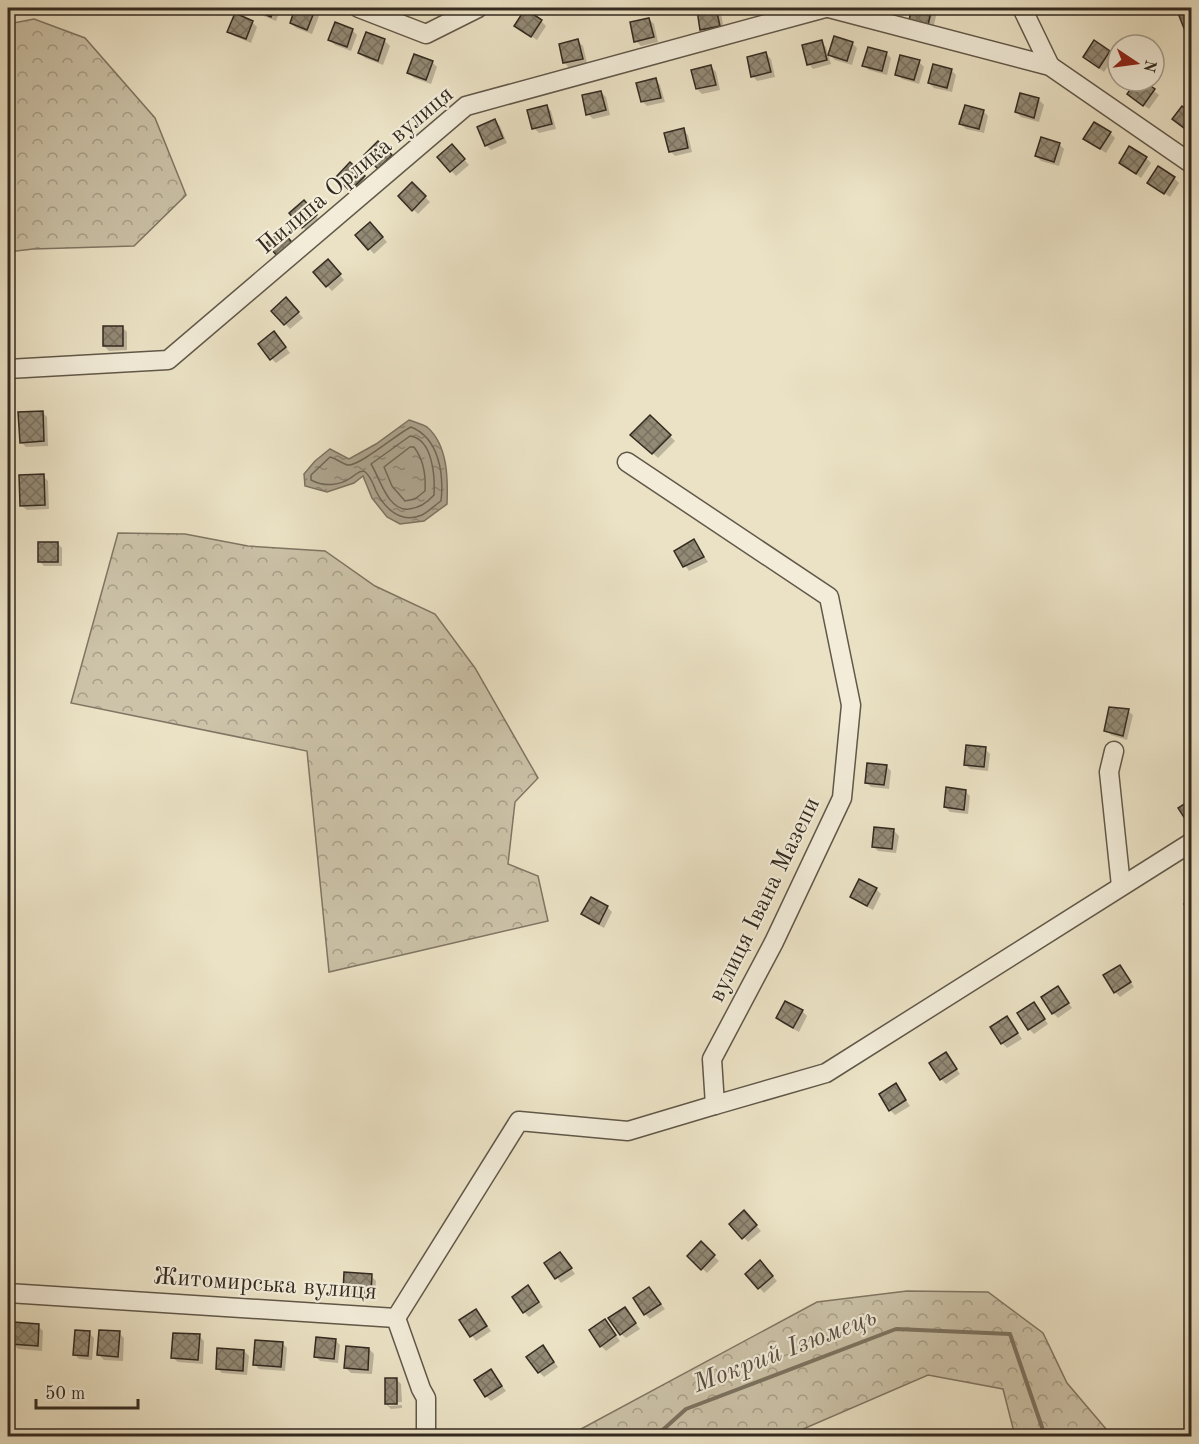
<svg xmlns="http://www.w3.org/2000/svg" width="1199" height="1444" font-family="'Old Standard TT',serif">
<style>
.forest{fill:url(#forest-crowns);stroke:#807664;stroke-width:1.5}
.water{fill:url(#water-ripples);stroke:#7c7361;stroke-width:1.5}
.shadow{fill:#0003}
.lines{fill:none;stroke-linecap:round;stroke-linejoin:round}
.shore{stroke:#706656;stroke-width:1.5}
.stream{stroke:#7c7361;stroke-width:4}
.building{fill:url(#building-cross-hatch);stroke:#332a20;stroke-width:1.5}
.minor-casing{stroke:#615849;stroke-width:21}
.minor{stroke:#f2ecd9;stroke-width:18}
.labels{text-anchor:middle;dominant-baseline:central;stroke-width:4.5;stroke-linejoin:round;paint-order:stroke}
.street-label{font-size:24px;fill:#332a20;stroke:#f2ecd9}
.water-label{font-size:26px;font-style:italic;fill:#574e41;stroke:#f2ecd9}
</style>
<defs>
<pattern id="forest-crowns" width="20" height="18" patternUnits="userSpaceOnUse" patternTransform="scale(1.5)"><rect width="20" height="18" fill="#ccc3a9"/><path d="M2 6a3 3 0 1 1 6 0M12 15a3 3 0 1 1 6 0" fill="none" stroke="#a69f89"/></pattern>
<pattern id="water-ripples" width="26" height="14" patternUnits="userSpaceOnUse" patternTransform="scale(1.5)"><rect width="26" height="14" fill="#aca38d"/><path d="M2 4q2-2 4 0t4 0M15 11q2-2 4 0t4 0" fill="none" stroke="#8d8573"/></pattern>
<pattern id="building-cross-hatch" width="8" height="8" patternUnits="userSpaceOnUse" patternTransform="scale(1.5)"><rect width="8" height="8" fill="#938a76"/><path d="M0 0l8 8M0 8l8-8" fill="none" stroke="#797160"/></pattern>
</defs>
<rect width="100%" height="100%" fill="#ebe2c5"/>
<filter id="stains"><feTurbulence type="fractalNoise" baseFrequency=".00333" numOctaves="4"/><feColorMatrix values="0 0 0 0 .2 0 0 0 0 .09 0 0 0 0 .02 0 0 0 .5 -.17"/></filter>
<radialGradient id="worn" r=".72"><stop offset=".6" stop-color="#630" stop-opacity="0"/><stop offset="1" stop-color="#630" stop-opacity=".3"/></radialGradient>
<g class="forest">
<polygon points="34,19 85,38 155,118 186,195 134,246 33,249 8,252 8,24"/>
<polygon points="118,533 185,534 248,546 325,551 375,586 435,614 475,668 538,778 515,802 508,864 538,876 548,921 329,972 307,751 71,703"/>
<polygon points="907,1291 988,1292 1043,1333 1067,1383 1112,1436 1015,1436 1003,1389 928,1375 787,1436 568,1436 817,1302"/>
</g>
<path class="water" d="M409,420C414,422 422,424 427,427C448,445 448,479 447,504L424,521L400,524L387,517L372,498L363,476L354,483L327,492L305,486L304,474L315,461L330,449L349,459L376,444Z"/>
<g class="shadow">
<polygon points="257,8 281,8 276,21 261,15 256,10"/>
<polygon points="297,8 305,8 314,11 319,16 312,34 296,28 291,23"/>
<polygon points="383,8 405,8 404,14 386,11"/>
<polygon points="716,8 721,13 724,31 707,34 702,29 698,11"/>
<polygon points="913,8 933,8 937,12 933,29 910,19"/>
<polygon points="649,19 654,24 658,42 641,46 636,41"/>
<polygon points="541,21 546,26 537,40 516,26"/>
<polygon points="252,22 257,27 251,43 234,36 229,31"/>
<polygon points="352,30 357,35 351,51 335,45 330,40"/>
<polygon points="367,34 385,41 390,46 383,65 365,58 360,53"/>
<polygon points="578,41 583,46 587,63 569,68 565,63"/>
<polygon points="821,42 826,47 831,64 813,69 809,64"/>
<polygon points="1094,42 1114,57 1104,72 1089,61"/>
<polygon points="852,43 857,48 852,65 835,60 830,55"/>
<polygon points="886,53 891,58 887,75 869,70 864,66"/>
<polygon points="766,54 771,59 775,77 757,81 753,76"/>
<polygon points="432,62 437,67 431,84 414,78 409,73"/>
<polygon points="919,62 924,67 919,84 902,79 897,74"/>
<polygon points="711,67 716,72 720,90 702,94 697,89"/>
<polygon points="951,70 956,75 952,92 934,88 929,83"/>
<polygon points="656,80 660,85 665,102 647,106 642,101"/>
<polygon points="1138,81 1141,81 1159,95 1149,109 1134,99"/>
<polygon points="601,92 606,97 610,115 593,119 588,114"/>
<polygon points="1021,95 1039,100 1044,105 1039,122 1021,117 1016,112"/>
<polygon points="546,106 551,111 556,129 539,133 534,128"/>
<polygon points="983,111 988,116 984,133 966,129 961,124"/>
<polygon points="495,121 500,126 507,143 491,150 486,145"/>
<polygon points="683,130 688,135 692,152 675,156 670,151"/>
<polygon points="1110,133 1115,138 1106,153 1085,139"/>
<polygon points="1059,144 1064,149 1059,166 1041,161 1036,156"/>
<polygon points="452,146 469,165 456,176 439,157"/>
<polygon points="1146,158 1151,163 1141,178 1121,163"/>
<polygon points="350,164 368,182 356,195 338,177"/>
<polygon points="1174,178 1179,183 1170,197 1149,183"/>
<polygon points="412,184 430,202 418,214 400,196"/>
<polygon points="308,207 320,221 308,232 303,227"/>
<polygon points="375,228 387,242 374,254 357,235"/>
<polygon points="332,266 344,280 332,291 315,273"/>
<polygon points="286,299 303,318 290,329 273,311"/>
<polygon points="122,327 127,332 127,350 109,351 104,346"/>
<polygon points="279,338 290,353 276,363 272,359"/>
<polygon points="42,412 47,417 48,446 26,447 21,442"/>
<polygon points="650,417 675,441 658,458 633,435"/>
<polygon points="43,476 48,481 49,509 27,510 22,506"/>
<polygon points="694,541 708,562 689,571 676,551"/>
<polygon points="57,543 62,548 62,566 44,566 39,561"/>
<polygon points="8,667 14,672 15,692 8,692"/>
<polygon points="1128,711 1133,715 1127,740 1111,735 1106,730"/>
<polygon points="985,749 990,754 988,771 970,769 965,764"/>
<polygon points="886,766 891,771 889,789 871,787 866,782"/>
<polygon points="965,791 970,796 968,814 950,812 945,807"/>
<polygon points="894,831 899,836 896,853 878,851 873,846"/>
<polygon points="876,889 881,894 873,910 856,901 851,896"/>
<polygon points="607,907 612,912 604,928 588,919 583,914"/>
<polygon points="1120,967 1134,987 1120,997 1115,992"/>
<polygon points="1058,988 1072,1008 1058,1018 1053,1013"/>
<polygon points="1034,1004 1048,1024 1034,1034 1029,1029"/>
<polygon points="802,1011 807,1016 799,1032 782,1023 778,1018"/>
<polygon points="1007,1018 1022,1039 1007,1048 1002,1043"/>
<polygon points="946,1054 960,1074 946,1084 941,1079"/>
<polygon points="895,1085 910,1106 895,1115 890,1110"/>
<polygon points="744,1212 761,1231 748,1242 731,1224"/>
<polygon points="701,1243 719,1261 707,1273 689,1256"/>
<polygon points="560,1253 575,1274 561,1283 546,1263"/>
<polygon points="765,1267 777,1281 764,1293 747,1274"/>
<polygon points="371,1276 376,1281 375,1299 349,1297 344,1292"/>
<polygon points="528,1287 543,1307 529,1317 524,1312"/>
<polygon points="649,1289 665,1309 650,1319 645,1314"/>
<polygon points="625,1309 640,1329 626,1338 621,1334"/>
<polygon points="476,1311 491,1331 476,1341 461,1321"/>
<polygon points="605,1321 620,1341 606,1351 601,1346"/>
<polygon points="38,1326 43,1331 42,1351 18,1349 13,1344"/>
<polygon points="89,1333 94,1338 92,1360 79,1359 74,1354"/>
<polygon points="119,1333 124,1338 123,1361 104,1360 99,1355"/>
<polygon points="199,1336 204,1341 203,1364 178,1362 173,1358"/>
<polygon points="335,1340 340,1345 338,1363 320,1361 315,1356"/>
<polygon points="282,1343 287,1348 285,1371 259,1369 254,1364"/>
<polygon points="543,1347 558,1367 544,1377 539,1372"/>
<polygon points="369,1349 374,1354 372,1374 351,1373 346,1368"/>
<polygon points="244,1351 249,1356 247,1375 222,1373 217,1368"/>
<polygon points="491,1371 506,1391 491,1401 486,1396"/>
<polygon points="396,1379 401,1384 402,1402 389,1403 389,1406 402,1405 402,1408 391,1409 386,1404"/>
</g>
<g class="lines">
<g class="shore">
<path d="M411,427C439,438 444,474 441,501C435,505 428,512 422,515C401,524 385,509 376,491C373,484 371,476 364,471C358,471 357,474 352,477C340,486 324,487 311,480V475L330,457C336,458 342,464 348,465C360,466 398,433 411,427Z"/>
<path d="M410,436C433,439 435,477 434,495C427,503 420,508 409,509C388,512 380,478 371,464Z"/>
<path d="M410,447H414C423,459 426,476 425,491L415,499L405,501L392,486L384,467Z"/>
</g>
<polyline class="stream" points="656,1436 686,1409 896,1329 1010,1334 1045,1436"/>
</g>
<g class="building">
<polygon points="256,8 274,8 271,17 255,10"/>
<polygon points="295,8 315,10 307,30 290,23"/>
<polygon points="710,8 716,8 720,26 700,30 697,10"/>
<polygon points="912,8 932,8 928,25 909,20"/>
<polygon points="1176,8 1192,8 1192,34 1187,36"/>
<polygon points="525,9 542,20 531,37 514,26"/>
<polygon points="235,13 253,21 246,39 227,32"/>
<polygon points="649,18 654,37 634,42 630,22"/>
<polygon points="335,22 353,29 347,47 328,40"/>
<polygon points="366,32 385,39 378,61 358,53"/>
<polygon points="834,36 853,42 847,61 828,55"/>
<polygon points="578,39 583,59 563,63 559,44"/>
<polygon points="822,40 827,60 807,65 802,45"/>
<polygon points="1094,40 1110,51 1099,68 1083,57"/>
<polygon points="868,47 887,52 882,71 862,66"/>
<polygon points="766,52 771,72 751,77 747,57"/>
<polygon points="414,54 433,61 426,80 407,73"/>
<polygon points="900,55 920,60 914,80 895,75"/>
<polygon points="933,64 952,69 947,88 928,83"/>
<polygon points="711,65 716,85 696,89 691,70"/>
<polygon points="656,78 661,98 641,102 636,83"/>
<polygon points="1136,81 1143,81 1155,89 1143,106 1127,94"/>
<polygon points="601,91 606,110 586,115 582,95"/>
<polygon points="1020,93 1039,98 1034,118 1015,112"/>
<polygon points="547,105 552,124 532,129 527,110"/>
<polygon points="965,105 984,110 979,129 959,124"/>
<polygon points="1182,106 1192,114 1192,134 1172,119"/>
<polygon points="495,119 503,138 485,146 477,127"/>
<polygon points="1094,122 1111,132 1100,149 1083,139"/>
<polygon points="684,128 688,148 669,152 664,133"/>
<polygon points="1041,137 1060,143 1054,162 1035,156"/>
<polygon points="378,141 392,155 378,169 364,155"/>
<polygon points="452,144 465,159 450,172 437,157"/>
<polygon points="1129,146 1147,157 1136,174 1119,163"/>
<polygon points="350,162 365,176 350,191 336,177"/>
<polygon points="1158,166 1175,177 1164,194 1147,183"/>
<polygon points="412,182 426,196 412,211 398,196"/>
<polygon points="304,200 317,215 302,228 289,213"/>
<polygon points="370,222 383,237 368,250 355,235"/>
<polygon points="282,230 294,245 279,258 266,243"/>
<polygon points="328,259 341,274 326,287 313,272"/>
<polygon points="286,297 299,312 284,325 271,311"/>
<rect x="103" y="326" width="20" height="20"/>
<polygon points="274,331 286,347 270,360 258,344"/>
<polygon points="43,411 44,441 20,443 18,412"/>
<polygon points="650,415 671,435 652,454 630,435"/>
<polygon points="44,474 45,505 20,506 19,475"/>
<polygon points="694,539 704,557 683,567 674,551"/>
<rect x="38" y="542" width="20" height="20"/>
<polygon points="8,666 10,666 11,687 8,687"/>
<polygon points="1109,707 1129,709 1123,736 1104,731"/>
<polygon points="966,745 986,747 984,767 964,765"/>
<polygon points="867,763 887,765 884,785 865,783"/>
<polygon points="946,787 966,790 964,810 944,807"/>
<polygon points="1192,799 1192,823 1189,825 1178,808"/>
<polygon points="874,827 894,829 892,849 872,847"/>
<polygon points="859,879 877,888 867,906 850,897"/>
<polygon points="591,897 608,906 599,924 581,914"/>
<polygon points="1192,899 1192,916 1184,904"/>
<polygon points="1120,965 1131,982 1114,993 1103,975"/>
<polygon points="1058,986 1069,1003 1052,1014 1041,997"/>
<polygon points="785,1001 803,1010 793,1028 776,1018"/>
<polygon points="1034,1002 1045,1019 1028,1030 1017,1013"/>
<polygon points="1007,1016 1018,1033 1001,1044 990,1027"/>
<polygon points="946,1052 957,1069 940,1080 929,1063"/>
<polygon points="896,1083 906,1100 889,1111 879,1094"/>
<polygon points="744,1210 757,1225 742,1239 729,1224"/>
<polygon points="701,1241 715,1255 701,1270 687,1256"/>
<polygon points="560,1252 572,1268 555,1279 544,1263"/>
<polygon points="760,1260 773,1276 758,1289 745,1274"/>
<polygon points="344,1272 372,1274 371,1295 343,1293"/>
<polygon points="528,1285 539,1302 523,1313 512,1297"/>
<polygon points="649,1287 661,1304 644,1315 633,1298"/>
<polygon points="625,1307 636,1323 620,1335 608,1318"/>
<polygon points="476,1309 487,1326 470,1337 459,1320"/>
<polygon points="605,1319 616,1335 600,1347 589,1330"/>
<polygon points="13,1322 39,1324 38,1346 11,1344"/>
<polygon points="75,1330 90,1331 88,1356 73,1355"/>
<polygon points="99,1330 120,1331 118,1357 97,1355"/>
<polygon points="173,1333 200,1334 198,1360 171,1358"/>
<polygon points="316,1337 336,1339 334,1359 314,1357"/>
<polygon points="255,1340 283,1342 281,1367 253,1365"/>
<polygon points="543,1345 554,1362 538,1373 526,1357"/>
<polygon points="346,1346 369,1348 368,1370 344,1368"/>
<polygon points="217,1348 244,1350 243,1371 216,1369"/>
<polygon points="491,1369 502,1386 485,1397 474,1380"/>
<rect x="385" y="1378" width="12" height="26"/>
</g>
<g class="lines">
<defs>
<g id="minor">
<polyline points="359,8 426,34 478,8"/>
<polyline points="829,8 1050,66 1192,164"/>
<polyline points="1022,8 1050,66"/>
<polyline points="8,369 168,360 466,106 825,8"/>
<polyline points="627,462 829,597 851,705 842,798 774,942 712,1059 715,1105 826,1073 1192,842"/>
<polyline points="1114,751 1109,772 1121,886"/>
<polyline points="8,1293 396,1318 519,1121 628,1131 715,1105"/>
<polyline points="396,1318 421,1389 426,1398 426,1436"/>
</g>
</defs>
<use href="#minor" class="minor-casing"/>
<use href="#minor" class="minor"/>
</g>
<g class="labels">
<g class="street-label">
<text transform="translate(356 171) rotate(-40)">Пилипа Орлика вулиця</text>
<text transform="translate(765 900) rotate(-64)">вулиця Івана Мазепи</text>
<text transform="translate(265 1285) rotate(4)">Житомирська вулиця</text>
</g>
<g class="water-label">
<text transform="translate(785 1351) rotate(-21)">Мокрий Ізюмець</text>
</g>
</g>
<rect width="1199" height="1444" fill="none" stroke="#ebe2c5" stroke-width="30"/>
<rect x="9" y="9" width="1181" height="1426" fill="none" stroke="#332a20" stroke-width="3"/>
<rect x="15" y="15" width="1169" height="1414" fill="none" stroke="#332a20" stroke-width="1.5"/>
<g transform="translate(1136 63) rotate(103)"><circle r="28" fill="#f2ecd9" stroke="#a69e8f" stroke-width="1.5"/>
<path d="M0-4.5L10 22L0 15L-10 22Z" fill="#8f2418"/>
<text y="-9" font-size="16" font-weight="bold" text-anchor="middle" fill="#332a20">N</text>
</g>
<path d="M36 1399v9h102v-9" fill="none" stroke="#332a20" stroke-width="3"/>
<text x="45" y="1399" font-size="18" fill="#332a20" stroke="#f2ecd9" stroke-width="4.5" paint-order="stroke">50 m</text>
<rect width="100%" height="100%" filter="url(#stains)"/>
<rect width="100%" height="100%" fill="url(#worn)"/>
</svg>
